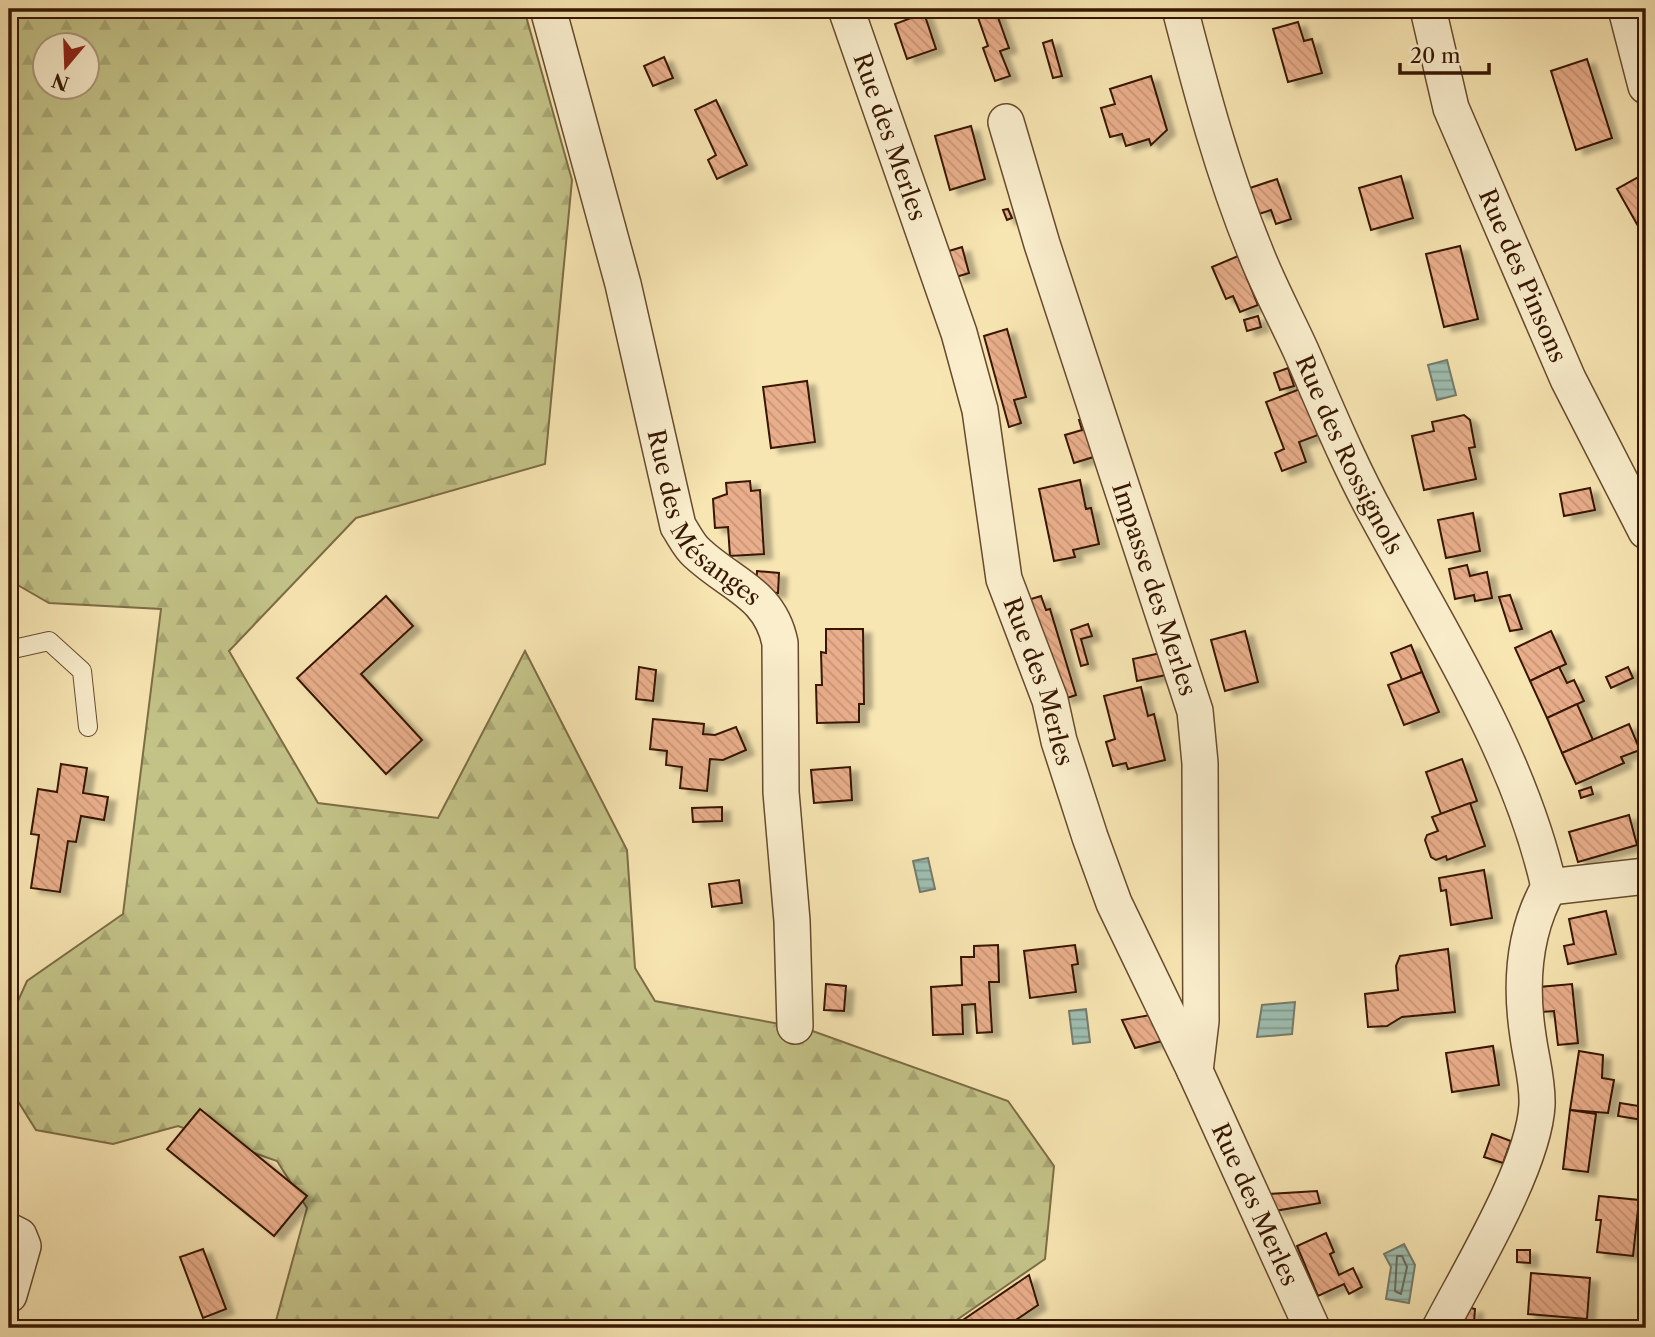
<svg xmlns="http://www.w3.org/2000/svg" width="1655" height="1337" font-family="'Libre Caslon Text',serif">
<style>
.forest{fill:url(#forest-firs);stroke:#7d6d45;stroke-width:2;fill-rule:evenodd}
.water{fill:url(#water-rules);stroke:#757b6b;stroke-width:2}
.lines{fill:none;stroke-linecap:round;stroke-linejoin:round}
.shore{stroke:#6a6a5a;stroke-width:2}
.building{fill:url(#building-back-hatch);stroke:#371702;stroke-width:2;filter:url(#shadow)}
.lane-casing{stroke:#674a2e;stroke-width:20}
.street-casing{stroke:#674a2e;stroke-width:38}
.lane{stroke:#faeecd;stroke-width:18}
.street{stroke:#faeecd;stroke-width:35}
.labels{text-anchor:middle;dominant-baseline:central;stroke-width:7;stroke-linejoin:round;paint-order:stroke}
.street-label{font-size:24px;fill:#371702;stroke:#faeecd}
</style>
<defs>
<pattern id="forest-firs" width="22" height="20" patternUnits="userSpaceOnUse" patternTransform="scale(1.75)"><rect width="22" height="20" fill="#c3c388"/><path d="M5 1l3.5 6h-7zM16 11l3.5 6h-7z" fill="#a8a774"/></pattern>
<pattern id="water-rules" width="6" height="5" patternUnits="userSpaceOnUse" patternTransform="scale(1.75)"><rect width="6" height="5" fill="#9ebeb1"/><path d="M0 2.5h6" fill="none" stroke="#82998e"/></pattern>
<pattern id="building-back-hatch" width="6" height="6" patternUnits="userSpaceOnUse" patternTransform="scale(1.75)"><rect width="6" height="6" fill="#e9ae8b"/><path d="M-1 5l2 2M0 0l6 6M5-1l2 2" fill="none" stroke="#c89576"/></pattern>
<filter id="shadow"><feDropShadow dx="8" dy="4.5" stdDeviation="2" flood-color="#0004"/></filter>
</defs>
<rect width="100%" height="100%" fill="#f7e5b2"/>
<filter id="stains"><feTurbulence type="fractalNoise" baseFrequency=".00286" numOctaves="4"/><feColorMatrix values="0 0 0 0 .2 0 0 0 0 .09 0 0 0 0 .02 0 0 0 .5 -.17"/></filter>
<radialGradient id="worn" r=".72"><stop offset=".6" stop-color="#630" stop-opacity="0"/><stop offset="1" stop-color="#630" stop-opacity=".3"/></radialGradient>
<path class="forest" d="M9,9H524L572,180L545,464L356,518L229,651L318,803L438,818L525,651L627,850L635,968L655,1001L807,1029L1008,1101L1054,1166L1045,1259L945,1328H274L307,1208L277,1161L178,1126L113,1144L36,1130L9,1087V1021L27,981L123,914L161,609L49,603L9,580ZM46,46H88V88H46Z"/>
<g class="water">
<polygon points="1447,360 1456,395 1437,400 1428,365"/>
<polygon points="928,858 935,889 920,892 913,861"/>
<polygon points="1295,1002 1292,1034 1257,1037 1262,1005"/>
<polygon points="1086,1009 1090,1042 1073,1044 1069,1011"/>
<polygon points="1404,1244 1415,1265 1409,1303 1386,1299 1391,1267 1384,1254"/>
</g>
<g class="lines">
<polygon class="shore" points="1397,1256 1402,1256 1407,1267 1401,1294 1395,1291"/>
</g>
<g class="building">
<polygon points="975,9 995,9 1009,48 1000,51 1010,76 995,81 983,48 988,46"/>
<polygon points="924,13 936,49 907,59 895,24"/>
<polygon points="1298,22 1304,41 1312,39 1322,73 1288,82 1273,29"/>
<polygon points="1052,40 1062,76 1053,78 1043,43"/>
<polygon points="664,57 673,78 653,86 644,66"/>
<polygon points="1587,59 1612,138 1576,150 1551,71"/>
<polygon points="1151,76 1167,130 1151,145 1149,139 1126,146 1122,134 1110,137 1101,108 1115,104 1110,89"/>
<polygon points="716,100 747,165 717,179 708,160 716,155 695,110"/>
<polygon points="971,126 985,179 950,190 935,136"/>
<polygon points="1644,174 1646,222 1638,226 1617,189"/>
<polygon points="1401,176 1413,218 1371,230 1359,188"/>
<polygon points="1277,179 1291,219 1276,224 1271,210 1259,214 1250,188"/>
<polygon points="1008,209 1012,218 1007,220 1003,210"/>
<polygon points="1460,246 1478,319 1444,327 1426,254"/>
<polygon points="962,247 969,273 956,277 949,251"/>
<polygon points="1238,256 1258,305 1240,312 1233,296 1226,299 1212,267"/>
<polygon points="1258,316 1261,327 1247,331 1244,320"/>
<polygon points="1007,329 1026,397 1014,400 1021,423 1009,427 984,336"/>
<polygon points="1288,368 1294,386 1280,390 1274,373"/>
<polygon points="807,381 815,442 771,448 763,387"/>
<polygon points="1300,389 1318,435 1299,442 1306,462 1282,471 1275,453 1284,449 1266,402"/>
<polygon points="1464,415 1470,420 1475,447 1469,448 1476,479 1424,490 1412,436 1434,431 1432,422"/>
<polygon points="1088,417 1100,455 1074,463 1065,435 1082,430 1079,420"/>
<polygon points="1080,480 1086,509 1091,508 1099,544 1073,550 1075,557 1054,561 1039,489"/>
<polygon points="750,481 751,491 760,490 764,554 730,556 728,527 715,528 713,499 727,494 726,483"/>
<polygon points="1590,488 1595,510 1564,516 1560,494"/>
<polygon points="1473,513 1480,551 1446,558 1438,520"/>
<polygon points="1467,565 1470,576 1487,572 1492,598 1475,601 1474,595 1455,599 1449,569"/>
<polygon points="757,571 779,573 778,593 756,591"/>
<polygon points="1510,595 1522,629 1510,631 1499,597"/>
<polygon points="386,596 413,626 361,674 422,740 386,774 297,678"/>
<polygon points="1041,596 1046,610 1050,609 1076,695 1064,699 1028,600"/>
<polygon points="1088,624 1092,636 1081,639 1088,664 1081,666 1071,630"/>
<polygon points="826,629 863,629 864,704 859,704 859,722 817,723 816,685 822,685 821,652 826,653"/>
<polygon points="1245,631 1258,682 1225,691 1211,640"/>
<polygon points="1551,631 1566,664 1530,681 1515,648"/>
<polygon points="1411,645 1422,672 1402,680 1391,653"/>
<polygon points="1161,653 1166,675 1137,681 1133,659"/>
<polygon points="639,667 656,670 653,701 636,699"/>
<polygon points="1559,667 1567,683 1574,680 1584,701 1547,718 1530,681"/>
<polygon points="1628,667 1633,678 1611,688 1606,677"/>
<polygon points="1422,672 1439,712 1404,725 1388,685"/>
<polygon points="1141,687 1148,716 1154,714 1165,760 1128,769 1126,763 1113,766 1106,742 1115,739 1104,696"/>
<polygon points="1577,704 1593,740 1562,753 1547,718"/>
<polygon points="653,719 704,724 703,734 715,735 736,727 746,750 723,760 710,759 707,791 680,788 682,767 666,765 667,751 650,749"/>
<polygon points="1629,724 1640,750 1621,757 1624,763 1576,784 1562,753"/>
<polygon points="1462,759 1477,801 1441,814 1426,772"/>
<polygon points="61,764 87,768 83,793 108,797 104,820 81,816 76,842 68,841 60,892 31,888 39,835 31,834 38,789 57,792"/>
<polygon points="850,767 852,800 814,803 811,770"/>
<polygon points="1591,787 1593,794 1581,798 1579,791"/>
<polygon points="1470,803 1485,846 1447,860 1446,856 1436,860 1431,857 1425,840 1427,835 1438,831 1432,817"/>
<polygon points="722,807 722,821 693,822 692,808"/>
<polygon points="1629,815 1637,845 1578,862 1569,832"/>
<polygon points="1484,870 1492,918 1451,925 1446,890 1441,891 1439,878"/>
<polygon points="739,880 742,903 712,907 709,884"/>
<polygon points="1606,911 1616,954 1568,964 1564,946 1574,944 1569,919"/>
<polygon points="998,945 999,982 989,982 992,1032 977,1033 975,1004 962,1005 963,1034 933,1035 931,987 962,985 961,957 974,957 974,946"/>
<polygon points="1075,945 1078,964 1072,965 1076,992 1030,998 1024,951"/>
<polygon points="1448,949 1455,1012 1402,1017 1387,1026 1368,1027 1365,994 1398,990 1396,966 1400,956"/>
<polygon points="826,984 846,986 844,1011 824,1010"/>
<polygon points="1572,984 1578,1043 1558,1045 1554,1011 1542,1012 1539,987"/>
<polygon points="1150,1015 1162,1041 1135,1048 1122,1020"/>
<polygon points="1646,1026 1646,1052 1642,1027"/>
<polygon points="1493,1046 1499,1085 1452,1092 1446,1053"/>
<polygon points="1579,1051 1603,1055 1602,1078 1614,1080 1608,1113 1570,1110"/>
<polygon points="1620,1103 1645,1107 1643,1120 1618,1116"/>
<polygon points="200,1109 307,1196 274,1236 167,1149"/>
<polygon points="1570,1110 1596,1114 1588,1172 1563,1169"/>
<polygon points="1492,1134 1511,1141 1503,1163 1484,1157"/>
<polygon points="1317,1191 1320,1203 1275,1211 1269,1194"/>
<polygon points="1599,1196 1639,1200 1633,1256 1597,1252 1601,1220 1596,1220"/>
<polygon points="1326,1233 1334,1252 1330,1254 1339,1275 1353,1268 1362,1287 1349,1294 1344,1284 1318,1296 1297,1246"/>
<polygon points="203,1249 226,1309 203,1318 180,1257"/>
<polygon points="1517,1250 1530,1250 1530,1263 1517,1262"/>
<polygon points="1531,1273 1590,1278 1587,1319 1528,1314"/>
<polygon points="1029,1275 1038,1305 1004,1328 969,1328 963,1320"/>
<polygon points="1471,1308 1475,1309 1474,1323 1463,1322"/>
</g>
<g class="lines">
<defs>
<polyline id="lane" points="9,650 49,641 82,671 88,727"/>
<g id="street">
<path id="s1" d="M548,9L623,284L678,526C684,535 689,546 697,553C731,585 770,593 780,643L781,792L792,921L795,1026"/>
<path id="s2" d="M846,9L959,333L980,410L1004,579L1050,700L1059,741L1090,837L1114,903L1195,1071L1312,1328"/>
<path id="s3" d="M1180,9C1201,90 1223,173 1255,251C1268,285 1286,318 1301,351C1326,408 1349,465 1379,519C1442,635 1520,757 1549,887"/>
<path id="s4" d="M1428,9L1451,108L1568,379L1646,531"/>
<polyline points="1626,9 1646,86"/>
<path id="s5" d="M1006,122L1042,244L1195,711L1200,763L1201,1021L1195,1071"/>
<polyline points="1549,887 1646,876"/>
<polyline points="9,1231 19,1236 23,1246 9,1295"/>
<path d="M1440,1328C1469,1272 1534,1166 1537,1105C1538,1081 1531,1059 1528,1036C1520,984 1523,933 1549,887"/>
</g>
</defs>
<use href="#lane" class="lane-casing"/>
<use href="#street" class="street-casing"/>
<use href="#lane" class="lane"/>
<use href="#street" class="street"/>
</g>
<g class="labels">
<g class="street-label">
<text stroke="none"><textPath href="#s2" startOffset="135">Rue des Merles</textPath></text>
<text stroke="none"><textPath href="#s4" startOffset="284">Rue des Pinsons</textPath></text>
<text stroke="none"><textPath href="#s3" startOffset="478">Rue des Rossignols</textPath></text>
<text stroke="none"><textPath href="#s1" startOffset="539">Rue des Mésanges</textPath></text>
<text stroke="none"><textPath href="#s5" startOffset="490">Impasse des Merles</textPath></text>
<text stroke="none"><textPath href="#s2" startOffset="702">Rue des Merles</textPath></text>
<text stroke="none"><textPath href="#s2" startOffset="1269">Rue des Merles</textPath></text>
</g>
</g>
<rect width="1655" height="1337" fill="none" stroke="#f7e5b2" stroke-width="35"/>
<rect x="10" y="10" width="1634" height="1316" fill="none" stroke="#371702" stroke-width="3.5"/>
<rect x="18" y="18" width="1620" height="1302" fill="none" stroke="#371702" stroke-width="2"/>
<g transform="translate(66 66) rotate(199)"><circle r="33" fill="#faeecd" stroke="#ac987c" stroke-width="2"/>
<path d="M0-5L12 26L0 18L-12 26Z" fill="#8f2418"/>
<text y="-10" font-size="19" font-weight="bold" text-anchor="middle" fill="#371702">N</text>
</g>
<path d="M1400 63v10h89v-10" fill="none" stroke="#371702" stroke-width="3.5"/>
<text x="1410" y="63" font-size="21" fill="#371702" stroke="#faeecd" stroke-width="5" paint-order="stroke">20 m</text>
<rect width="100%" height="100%" filter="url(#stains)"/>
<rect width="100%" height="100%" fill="url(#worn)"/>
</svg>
